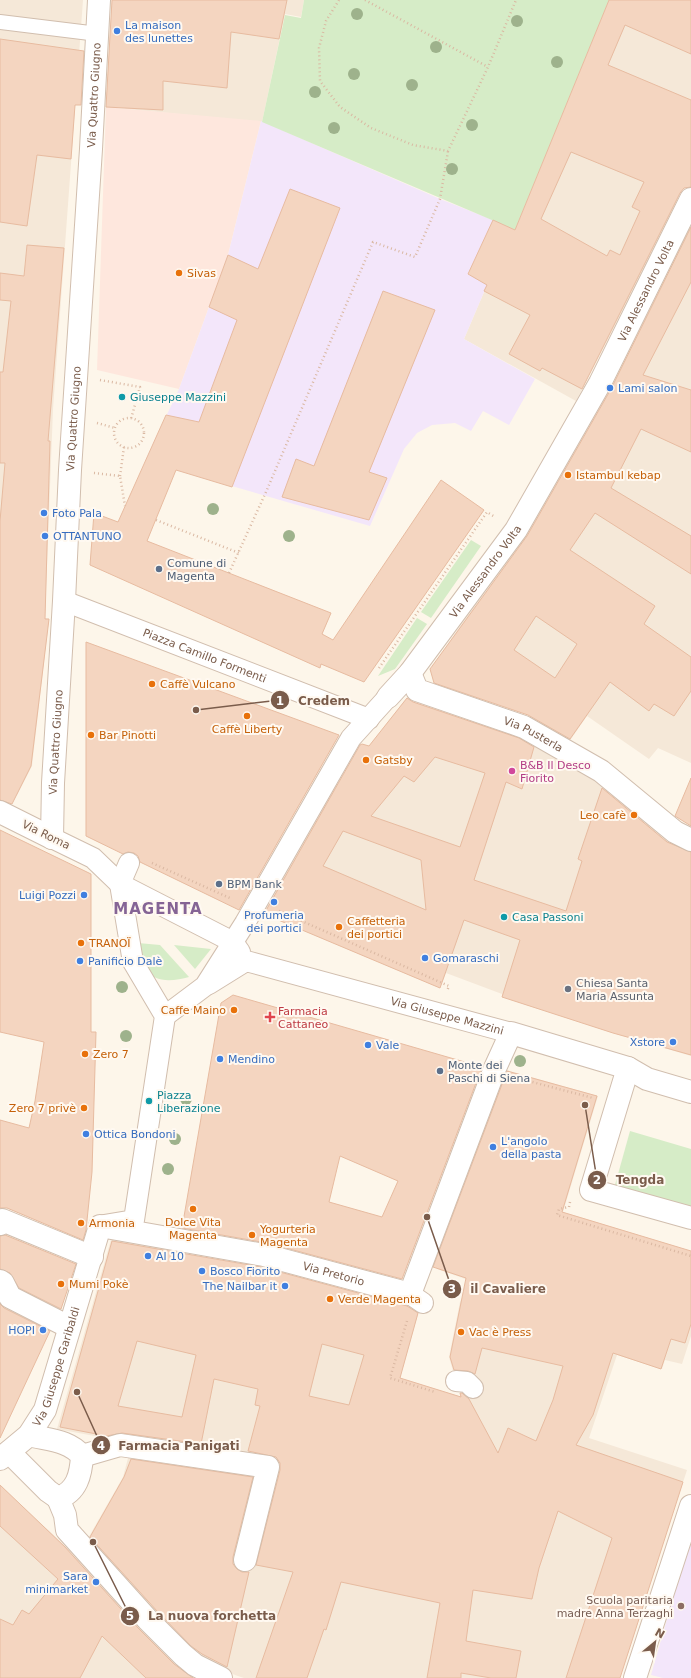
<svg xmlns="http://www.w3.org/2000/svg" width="691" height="1678" font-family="'DejaVu Sans',sans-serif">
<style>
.residential{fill:#f5e8d8}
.commercial{fill:#fee7dd}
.education{fill:#f3e6fa}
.green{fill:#d6ecc7}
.building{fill:#f4d5c0;stroke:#e7bba0;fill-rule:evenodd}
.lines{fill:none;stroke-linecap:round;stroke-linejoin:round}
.service-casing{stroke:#d1beae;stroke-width:16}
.pedestrian-casing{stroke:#d1beae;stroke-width:22}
.minor-casing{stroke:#d1beae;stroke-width:24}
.path{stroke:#dab8a2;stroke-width:2.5;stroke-dasharray:1 3;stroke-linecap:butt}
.service{stroke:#fff;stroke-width:14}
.pedestrian{stroke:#fff;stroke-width:20}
.minor{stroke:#fff;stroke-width:22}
.tree{fill:#9eb28c}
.shop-dot{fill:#3f7fe0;stroke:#fff9f1;stroke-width:1.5}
.food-dot{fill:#e8710a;stroke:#fff9f1;stroke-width:1.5}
.culture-dot{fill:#0f9aa8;stroke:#fff9f1;stroke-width:1.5}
.service-dot{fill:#5c6f8a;stroke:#fff9f1;stroke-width:1.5}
.hotel-dot{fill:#d1479c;stroke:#fff9f1;stroke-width:1.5}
.worship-dot{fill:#6b7280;stroke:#fff9f1;stroke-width:1.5}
.health-dot{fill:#e0444e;stroke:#fff9f1;stroke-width:1.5}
.education-dot{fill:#8d6e63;stroke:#fff9f1;stroke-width:1.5}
.labels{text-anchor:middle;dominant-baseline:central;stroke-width:4;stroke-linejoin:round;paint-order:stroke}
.shop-label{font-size:11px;fill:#366cbe;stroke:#fff9f1;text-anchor:start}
.street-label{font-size:11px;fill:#7a5c4b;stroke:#fff9f1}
.food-label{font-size:11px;fill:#c56008;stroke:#fff9f1;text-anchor:start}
.culture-label{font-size:11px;fill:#0d838f;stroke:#fff9f1;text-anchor:start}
.service-label{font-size:11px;fill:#4e5e75;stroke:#fff9f1;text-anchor:start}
.hotel-label{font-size:11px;fill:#b23c85;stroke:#fff9f1;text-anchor:start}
.worship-label{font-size:11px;fill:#5b616d;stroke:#fff9f1;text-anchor:start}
.health-label{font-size:11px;fill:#be3a42;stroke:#fff9f1;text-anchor:start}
.education-label{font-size:11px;fill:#785e54;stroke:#fff9f1;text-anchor:end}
.district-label{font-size:15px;font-weight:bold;letter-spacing:1px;fill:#856495;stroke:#fff9f1}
.leader{fill:none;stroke:#7a5c4b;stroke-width:1.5}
.callout-dot{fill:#7a5c4b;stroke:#fff9f1;stroke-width:1.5}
.mark-label{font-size:12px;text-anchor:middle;font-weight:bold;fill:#fff}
.callout-label{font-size:12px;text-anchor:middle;font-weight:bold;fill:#7a5c4b;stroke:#fff9f1;stroke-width:4;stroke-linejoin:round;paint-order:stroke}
</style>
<rect width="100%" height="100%" fill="#fdf6ea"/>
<g class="residential">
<polygon points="0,0 83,0 53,409 45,618 49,619 32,766 17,795 0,786"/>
<polygon points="112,0 304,0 301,17 285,14 262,122 106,107"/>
<polygon points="609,0 691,0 691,164 668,223 576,401 464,339 487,285 468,275 493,220 515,230"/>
<polygon points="691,211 691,763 658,748 649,759 587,716 569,742 525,712 436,687 430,670 553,489 593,413"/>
<polygon points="408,696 501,724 603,785 691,850 691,1056 613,1033 502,997 502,994 446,973 440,988 260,912 333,782 339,784"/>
<polygon points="503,1069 598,1096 563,1212 691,1251 691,1336 682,1364 665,1360 662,1369 617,1355 589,1438 687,1470 619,1678 244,1678 235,1675 197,1656 87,1540 123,1477 132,1443 57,1429 112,1236 245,1270 246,1266 420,1307 400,1378 465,1398 456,1382 449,1357 460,1302 471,1281 437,1269"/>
<polygon points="0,1485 77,1557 207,1678 0,1678"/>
</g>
<polygon class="commercial" points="106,107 261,121 228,255 179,389 97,370"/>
<g class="education">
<polygon points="261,121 440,199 493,220 468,274 487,285 464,339 535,379 509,425 483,411 471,431 455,423 432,425 417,433 404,449 370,526 145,461 179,389 228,255"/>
<polygon points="691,1536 691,1678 663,1678 651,1675"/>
</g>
<g class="green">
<polygon points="304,0 609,0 515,230 262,122 285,15 301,18"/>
<polygon points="471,540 481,546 431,618 421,612"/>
<polygon points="417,618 427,624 395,669 378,676"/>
<path d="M138,943L160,945L189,977C174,981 154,984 145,968C141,961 140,950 138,943Z"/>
<polygon points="174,945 211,949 195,969"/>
<polygon points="630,1131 691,1149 691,1207 615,1185"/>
</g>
<g class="building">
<polygon points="112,0 287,0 279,39 231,32 227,88 163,81 163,110 106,107"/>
<path d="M609,0H691V54L625,25L608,65L691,100V187L684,188L680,193L582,389L542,368L540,371L509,354L530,315L484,291L487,285L468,274L493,220L515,230ZM571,152L644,182L632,207L640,211L620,255L610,250L607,256L541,219Z"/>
<polygon points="0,39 84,51 81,105 75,105 71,159 37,155 27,226 0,222"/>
<polygon points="290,189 340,208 232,487 176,470 147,541 331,613 322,634 333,640 441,480 484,510 364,682 321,664 320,668 90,565 94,513 118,522 166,415 199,422 237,320 209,307 228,255 258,269"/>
<path d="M691,227V282L643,375L691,390V452L641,429L611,488L691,536V574L595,513L570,550L655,606L644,624L691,657V691L674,716L654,704L649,711L610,682L570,739L528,715L434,683L430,669L527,536L611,389ZM536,616L577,644L555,678L514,650Z"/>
<polygon points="27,245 64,248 48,441 50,441 45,619 49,619 31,766 12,804 0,800 0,521 5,463 0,463 0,372 3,372 11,301 0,300 0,273 24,276"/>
<polygon points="383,291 435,310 369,472 387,478 369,520 282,497 296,459 314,466"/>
<polygon points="86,642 339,735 239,910 140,862 138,856 134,853 128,852 123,854 86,836"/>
<path d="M407,698L413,702L519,738L534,747L522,789L506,782L474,880L566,911L582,861L578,859L602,788L667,842L691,852V1055L613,1033L502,997L520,940L464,920L440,988L264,914L360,745L362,744L369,746ZM435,757L485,773L460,847L371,816L404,776L414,782ZM343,831L421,860L426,910L323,866Z"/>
<polygon points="691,778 691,826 675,816"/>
<polygon points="0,830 91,874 91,1032 96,1032 92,1172 86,1230 83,1240 7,1208 0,1208 0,1120 29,1128 35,1101 44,1042 0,1032"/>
<path d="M233,995L482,1067L402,1279L267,1243L182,1228L221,1003ZM340,1156L398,1181L382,1217L329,1202Z"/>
<path d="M507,1071L597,1096L562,1212L691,1251V1324L685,1343L671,1339L661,1369L613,1353L593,1415L576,1445L683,1482L620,1678H566L612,1538L558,1511L539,1568L532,1599L473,1590L466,1641L521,1651L516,1678H491L461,1673V1678H427L440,1603L341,1582L326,1630L324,1629L307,1678H256L293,1572L256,1565L280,1470V1463L276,1457L248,1451L260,1406L255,1405L258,1389L214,1379L201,1444L122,1433L107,1436L60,1427L112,1241L261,1267L407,1306L418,1313L400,1378L461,1397L460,1393H462L469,1399L498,1453L508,1428L536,1441L553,1400L563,1366L482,1348L475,1374L468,1371L454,1370L450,1357L466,1278L433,1267ZM137,1341L196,1355L182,1417L118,1406ZM322,1344L364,1355L349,1405L309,1396Z"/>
<polygon points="5,1235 76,1264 61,1309 19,1288 10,1273 0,1269 0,1236"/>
<polygon points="0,1304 4,1308 50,1331 0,1438"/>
<polygon points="131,1459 253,1477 233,1557 233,1564 237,1569 242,1572 249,1572 227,1667 202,1654 191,1646 157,1611 90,1537 124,1477"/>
<polygon points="0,1485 65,1547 139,1629 174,1664 193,1678 146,1678 102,1636 80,1678 0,1678 0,1619 13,1625 22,1610 29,1614 58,1579 0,1526"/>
</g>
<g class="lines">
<defs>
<polyline id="service" points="0,22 98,34"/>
<g id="pedestrian">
<path id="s1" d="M64,601L369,719"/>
<polyline points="52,838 93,858 120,884 233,942 240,952"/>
<path id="s2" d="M209,984L246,961L511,1033"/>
<polyline points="165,1016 205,986 245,923 351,738 388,697"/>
<polyline points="104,1225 134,1220 165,1016 133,962 120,884 129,863"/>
<polyline points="410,1294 423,1303"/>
<polyline points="456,1381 467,1382 473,1388"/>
</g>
<g id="minor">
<path id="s3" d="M410,673L417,690L524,727L601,771L675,832L691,840"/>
<path id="s4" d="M388,697L410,673L516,530L600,383L691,199"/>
<polyline points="0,812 52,838"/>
<path id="s5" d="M52,838L53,783L64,601L70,470L91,149L99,0"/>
<polyline points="628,1068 591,1190 691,1218"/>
<polyline points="0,1224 2,1220 92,1257"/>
<polyline points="0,1281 3,1283 10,1297 69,1327"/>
<path d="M9,1452L48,1491L58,1498C77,1492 81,1474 82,1456C69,1440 48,1440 29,1435"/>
<polyline points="82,1456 120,1445 268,1467 245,1560"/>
<path id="s6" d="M0,1459L29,1435L45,1410L100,1226L264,1255L410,1294L495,1068L511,1033L628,1068L647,1079L691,1092"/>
<polyline points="58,1498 65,1515 67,1530 148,1620 183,1655 195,1665 221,1678"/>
<polyline points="635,1678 691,1506"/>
</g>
</defs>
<use href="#service" class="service-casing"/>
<use href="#pedestrian" class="pedestrian-casing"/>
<use href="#minor" class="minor-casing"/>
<g class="path">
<polyline points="339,0 326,21 319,48 320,81 340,107 371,128 413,145 448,151 488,67 516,0"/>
<polyline points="365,0 488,67"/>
<polyline points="100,380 140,387 131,419"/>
<circle cx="129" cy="433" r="15"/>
<polyline points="97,423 115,428"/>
<polyline points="94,473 120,476 125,506"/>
<polyline points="120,476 124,447"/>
<polyline points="156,520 239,553"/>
<polyline points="229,573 266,492 373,242 415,257 440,199 448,151"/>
<polyline points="379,668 487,512 495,517"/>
<polyline points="152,863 232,899"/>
<polyline points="279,911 449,986 447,991"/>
<polyline points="517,1078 593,1098"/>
<polyline points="570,1202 569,1207 559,1209 557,1215 691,1256"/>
<polyline points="407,1321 390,1378 435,1392"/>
</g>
<use href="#service" class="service"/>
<use href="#pedestrian" class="pedestrian"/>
<use href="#minor" class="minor"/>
</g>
<g class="tree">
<circle cx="357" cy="14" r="6"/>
<circle cx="517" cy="21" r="6"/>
<circle cx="436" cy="47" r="6"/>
<circle cx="557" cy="62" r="6"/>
<circle cx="354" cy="74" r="6"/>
<circle cx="412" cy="85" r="6"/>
<circle cx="315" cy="92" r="6"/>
<circle cx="472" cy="125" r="6"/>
<circle cx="334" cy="128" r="6"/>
<circle cx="452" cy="169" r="6"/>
<circle cx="213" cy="509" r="6"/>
<circle cx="289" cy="536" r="6"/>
<circle cx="122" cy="987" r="6"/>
<circle cx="126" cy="1036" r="6"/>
<circle cx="520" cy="1061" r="6"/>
<circle cx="186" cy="1099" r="6"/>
<circle cx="175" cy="1139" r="6"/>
<circle cx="168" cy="1169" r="6"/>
</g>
<g class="shop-dot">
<circle cx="117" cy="31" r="4"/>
<circle cx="610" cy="388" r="4"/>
<circle cx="44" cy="513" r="4"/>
<circle cx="45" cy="536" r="4"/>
<circle cx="84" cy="895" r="4"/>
<circle cx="274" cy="902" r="4"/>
<circle cx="425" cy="958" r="4"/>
<circle cx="80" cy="961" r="4"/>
<circle cx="673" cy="1042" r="4"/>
<circle cx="368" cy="1045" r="4"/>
<circle cx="220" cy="1059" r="4"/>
<circle cx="86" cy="1134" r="4"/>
<circle cx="493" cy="1147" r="4"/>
<circle cx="148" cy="1256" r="4"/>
<circle cx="202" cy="1271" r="4"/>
<circle cx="285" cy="1286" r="4"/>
<circle cx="43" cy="1330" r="4"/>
<circle cx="96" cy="1582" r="4"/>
</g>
<g class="food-dot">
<circle cx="179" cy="273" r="4"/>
<circle cx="568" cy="475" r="4"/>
<circle cx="152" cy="684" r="4"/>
<circle cx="247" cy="716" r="4"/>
<circle cx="91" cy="735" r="4"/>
<circle cx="366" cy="760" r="4"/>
<circle cx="634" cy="815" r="4"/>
<circle cx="339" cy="927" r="4"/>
<circle cx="81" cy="943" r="4"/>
<circle cx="234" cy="1010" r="4"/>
<circle cx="85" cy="1054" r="4"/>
<circle cx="84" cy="1108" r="4"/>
<circle cx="193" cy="1209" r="4"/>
<circle cx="81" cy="1223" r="4"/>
<circle cx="252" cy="1235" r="4"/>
<circle cx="61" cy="1284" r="4"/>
<circle cx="330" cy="1299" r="4"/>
<circle cx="461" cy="1332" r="4"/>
</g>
<g class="culture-dot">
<circle cx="122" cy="397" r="4"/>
<circle cx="504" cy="917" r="4"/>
<circle cx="149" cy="1101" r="4"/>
</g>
<g class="service-dot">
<circle cx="159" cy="569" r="4"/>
<circle cx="219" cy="884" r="4"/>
<circle cx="440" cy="1071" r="4"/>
</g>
<circle class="hotel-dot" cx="512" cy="771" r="4"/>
<circle class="worship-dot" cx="568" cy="989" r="4"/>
<path class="health-dot" d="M268 1011h4v4h4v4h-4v4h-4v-4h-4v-4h4z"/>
<circle class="education-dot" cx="681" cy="1606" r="4"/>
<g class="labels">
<g class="shop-label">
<text x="125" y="25">La maison<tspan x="125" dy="13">des lunettes</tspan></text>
<text x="618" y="388">Lami salon</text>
<text x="52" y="513">Foto Pala</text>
<text x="53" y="536">OTTANTUNO</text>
<text x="76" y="895" text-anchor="end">Luigi Pozzi</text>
<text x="274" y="915" text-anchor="middle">Profumeria<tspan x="274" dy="13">dei portici</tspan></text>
<text x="433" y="958">Gomaraschi</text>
<text x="88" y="961">Panificio Dalè</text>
<text x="665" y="1042" text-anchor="end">Xstore</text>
<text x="376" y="1045">Vale</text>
<text x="228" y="1059">Mendino</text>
<text x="94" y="1134">Ottica Bondoni</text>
<text x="501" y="1141">L'angolo<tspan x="501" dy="13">della pasta</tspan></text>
<text x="156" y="1256">Al 10</text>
<text x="210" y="1271">Bosco Fiorito</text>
<text x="277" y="1286" text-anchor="end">The Nailbar it</text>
<text x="35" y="1330" text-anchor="end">HOPI</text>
<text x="88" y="1576" text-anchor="end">Sara<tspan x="88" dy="13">minimarket</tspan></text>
</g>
<g class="street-label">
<text stroke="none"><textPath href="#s5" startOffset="744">Via Quattro Giugno</textPath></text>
<text stroke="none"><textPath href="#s4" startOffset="483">Via Alessandro Volta</textPath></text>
<text stroke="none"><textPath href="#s5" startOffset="420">Via Quattro Giugno</textPath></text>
<text stroke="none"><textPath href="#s4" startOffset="159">Via Alessandro Volta</textPath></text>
<text stroke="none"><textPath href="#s1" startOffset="151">Piazza Camillo Formenti</textPath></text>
<text stroke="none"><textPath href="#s3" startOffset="143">Via Pusterla</textPath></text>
<text stroke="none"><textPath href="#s5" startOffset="96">Via Quattro Giugno</textPath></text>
<text transform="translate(46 835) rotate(26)">Via Roma</text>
<text stroke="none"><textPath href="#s2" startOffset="252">Via Giuseppe Mazzini</textPath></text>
<text stroke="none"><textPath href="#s6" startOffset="498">Via Pretorio</textPath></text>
<text stroke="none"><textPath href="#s6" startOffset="112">Via Giuseppe Garibaldi</textPath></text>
</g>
<g class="food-label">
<text x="187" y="273">Sivas</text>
<text x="576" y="475">Istambul kebap</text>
<text x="160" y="684">Caffè Vulcano</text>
<text x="247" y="729" text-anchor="middle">Caffè Liberty</text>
<text x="99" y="735">Bar Pinotti</text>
<text x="374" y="760">Gatsby</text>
<text x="626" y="815" text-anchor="end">Leo cafè</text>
<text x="347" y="921">Caffetteria<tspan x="347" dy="13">dei portici</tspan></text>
<text x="89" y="943">TRANOÏ</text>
<text x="226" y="1010" text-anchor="end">Caffe Maino</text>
<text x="93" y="1054">Zero 7</text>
<text x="76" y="1108" text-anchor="end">Zero 7 privè</text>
<text x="193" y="1222" text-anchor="middle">Dolce Vita<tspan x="193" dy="13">Magenta</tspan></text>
<text x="89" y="1223">Armonia</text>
<text x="260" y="1229">Yogurteria<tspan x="260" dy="13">Magenta</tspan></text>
<text x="69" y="1284">Mumi Pokè</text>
<text x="338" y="1299">Verde Magenta</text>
<text x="469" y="1332">Vac è Press</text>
</g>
<g class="culture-label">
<text x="130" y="397">Giuseppe Mazzini</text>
<text x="512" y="917">Casa Passoni</text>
<text x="157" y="1095">Piazza<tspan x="157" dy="13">Liberazione</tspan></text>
</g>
<g class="service-label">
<text x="167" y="563">Comune di<tspan x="167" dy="13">Magenta</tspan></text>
<text x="227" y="884">BPM Bank</text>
<text x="448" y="1065">Monte dei<tspan x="448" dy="13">Paschi di Siena</tspan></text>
</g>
<g class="hotel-label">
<text x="520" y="765">B&amp;B Il Desco<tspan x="520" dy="13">Fiorito</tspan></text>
</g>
<g class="worship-label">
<text x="576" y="983">Chiesa Santa<tspan x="576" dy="13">Maria Assunta</tspan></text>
</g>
<g class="health-label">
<text x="278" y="1011">Farmacia<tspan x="278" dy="13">Cattaneo</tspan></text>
</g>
<g class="education-label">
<text x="673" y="1600">Scuola paritaria<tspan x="673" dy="13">madre Anna Terzaghi</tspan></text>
</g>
<g class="district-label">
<text x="158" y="909">MAGENTA</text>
</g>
</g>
<path class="leader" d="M196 710L280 700M585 1105L597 1180M427 1217L452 1289M77 1392L101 1445M93 1542L130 1616"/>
<g class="callout-dot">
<circle cx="196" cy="710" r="4"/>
<circle cx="585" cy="1105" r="4"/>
<circle cx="427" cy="1217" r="4"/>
<circle cx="77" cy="1392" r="4"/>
<circle cx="93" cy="1542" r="4"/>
<circle cx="280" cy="700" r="10"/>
<circle cx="597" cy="1180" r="10"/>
<circle cx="452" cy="1289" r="10"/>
<circle cx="101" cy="1445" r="10"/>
<circle cx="130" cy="1616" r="10"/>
</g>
<g class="mark-label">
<text x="280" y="705">1</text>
<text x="597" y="1184">2</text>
<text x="452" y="1293">3</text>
<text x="101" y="1450">4</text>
<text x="130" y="1620">5</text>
</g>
<g class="callout-label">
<text x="324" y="705">Credem</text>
<text x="640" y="1184">Tengda</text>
<text x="508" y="1293">il Cavaliere</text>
<text x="179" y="1450">Farmacia Panigati</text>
<text x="212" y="1620">La nuova forchetta</text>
</g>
<g transform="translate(655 1642) rotate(29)" stroke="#fff9f1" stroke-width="3" paint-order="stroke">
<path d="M0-3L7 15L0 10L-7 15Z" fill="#7a5c4b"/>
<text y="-6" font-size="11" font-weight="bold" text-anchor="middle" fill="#7a5c4b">N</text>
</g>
</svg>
